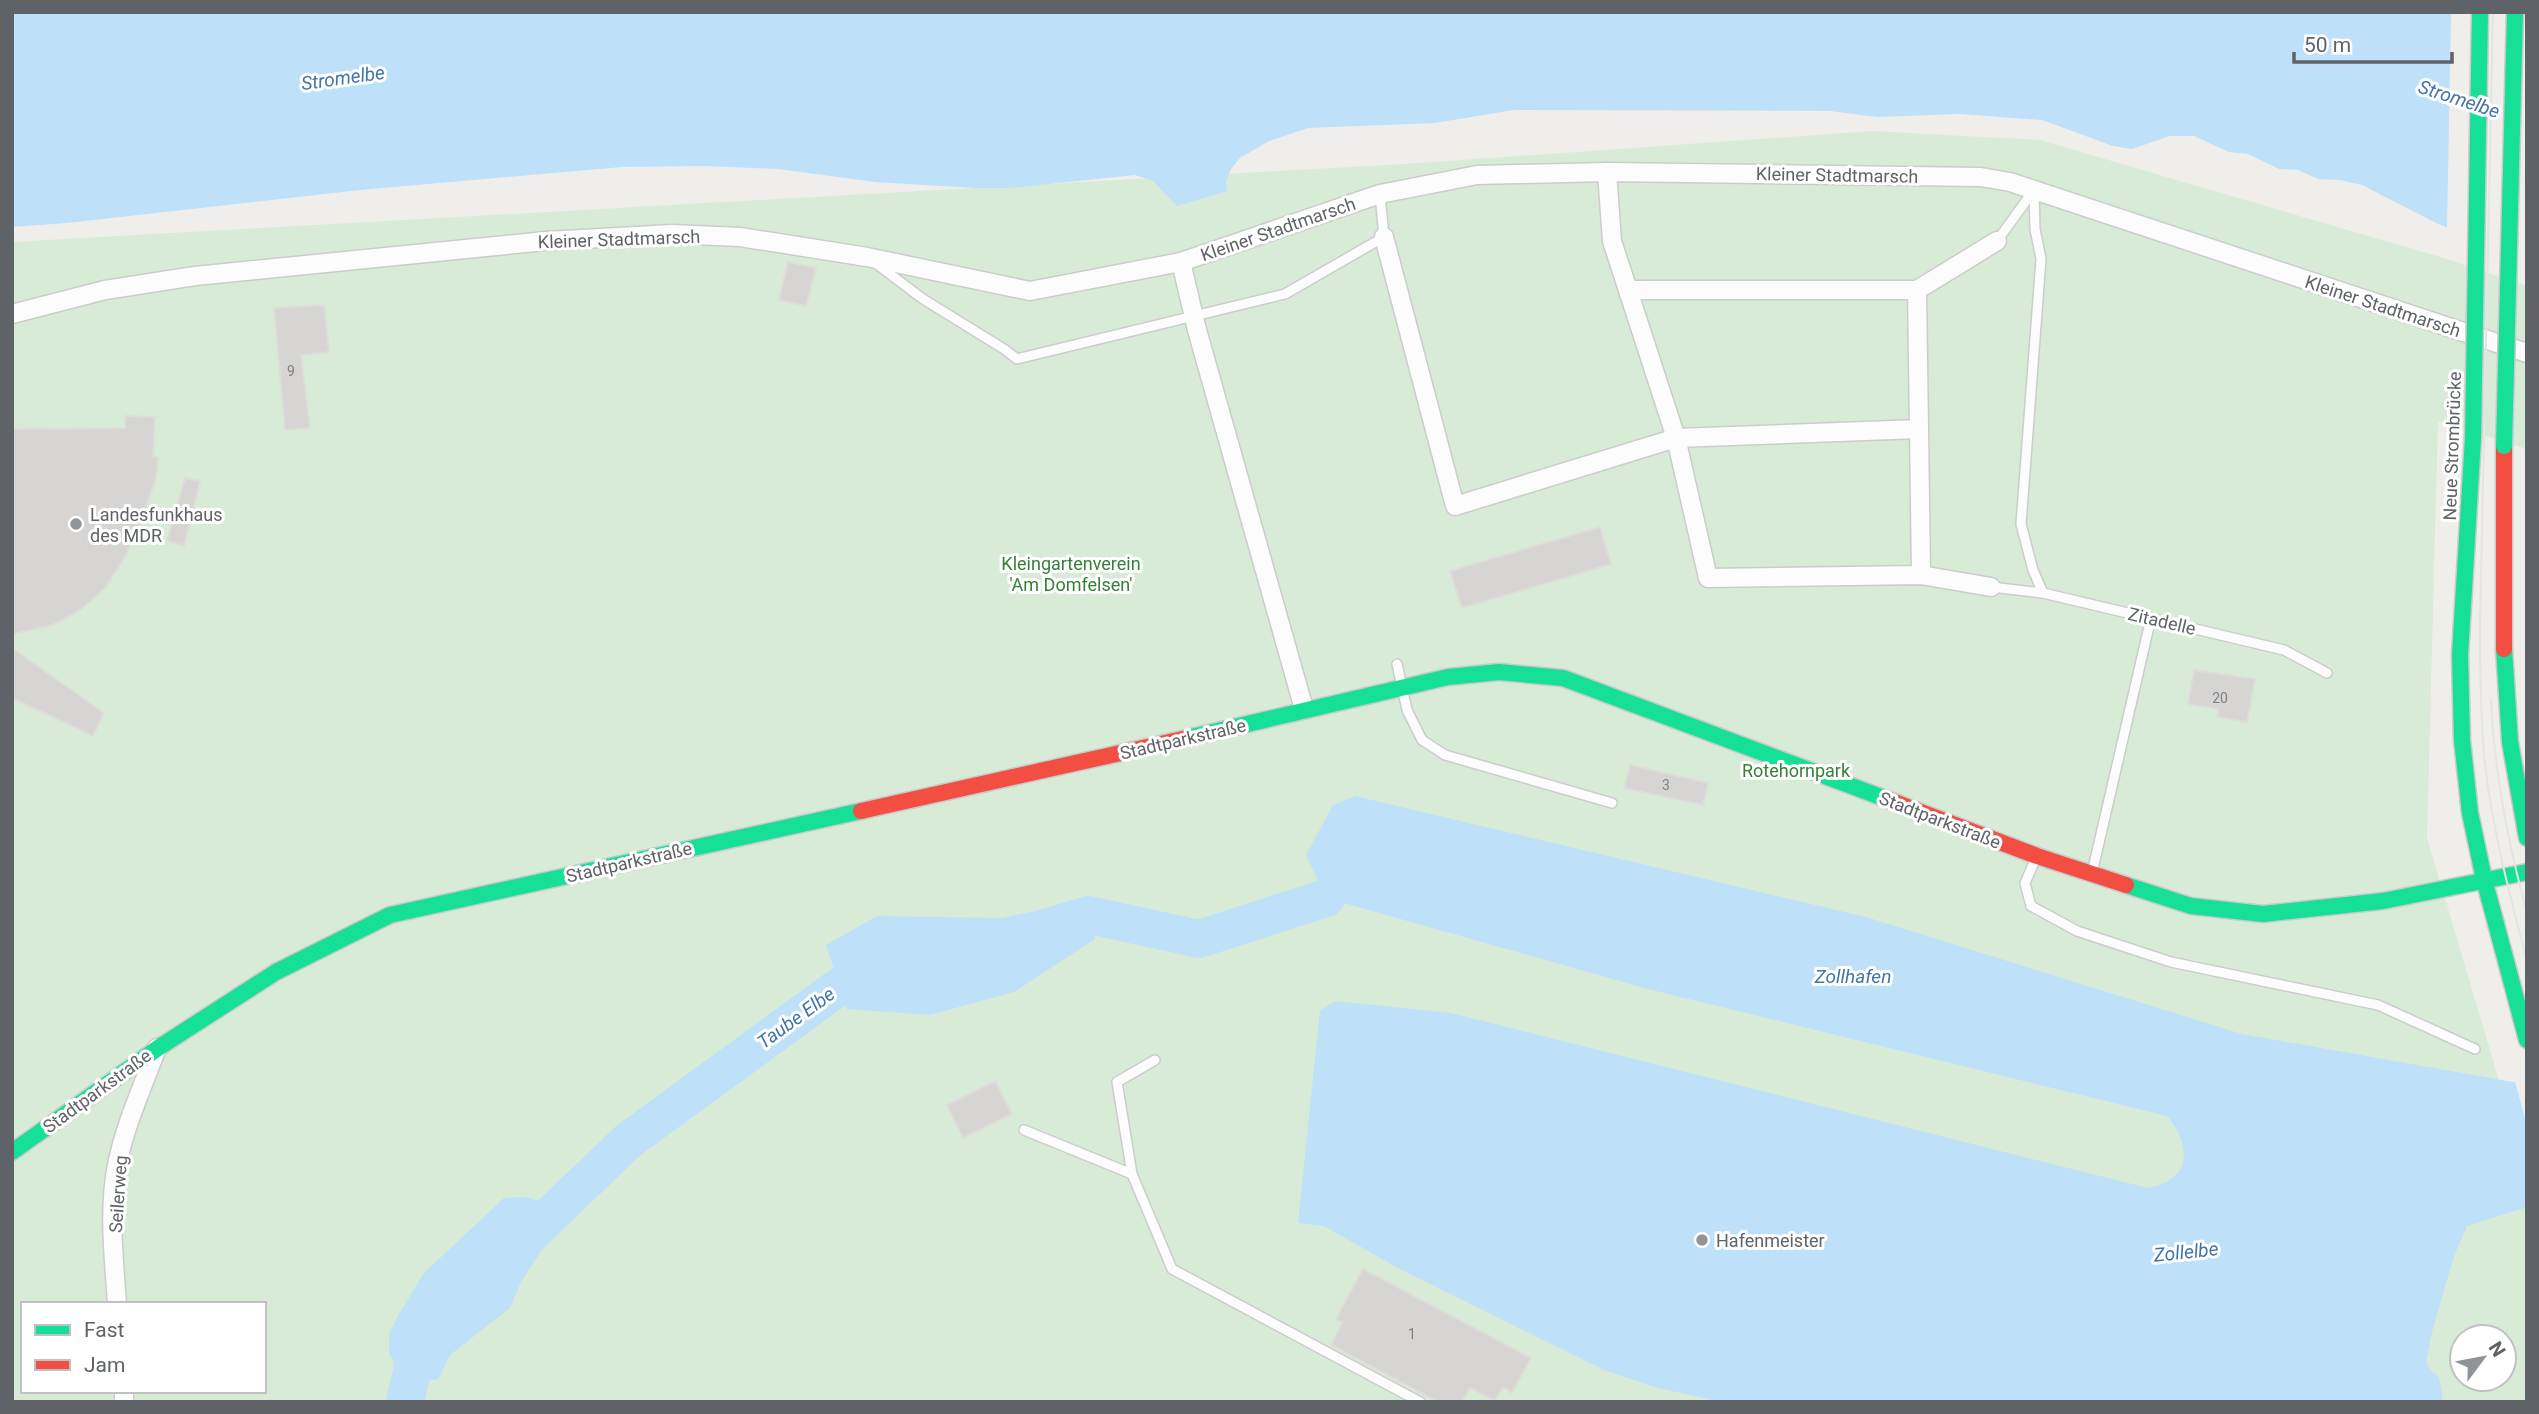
<svg xmlns="http://www.w3.org/2000/svg" width="2539" height="1414" font-family="Roboto,sans-serif">
<style>
.green{fill:#d8ebd6;fill-rule:evenodd}
.water{fill:#bfe0f9}
.pier{fill:#efeeea}
.lines{fill:none;stroke-linecap:round;stroke-linejoin:round}
.river{stroke:#bfe0f9;stroke-width:38}
.building{fill:#d6d5d3;stroke:#deddd9;stroke-width:2}
.lane-casing{stroke:#cbcccc;stroke-width:12}
.street-casing{stroke:#cbcccc;stroke-width:21}
.fast-casing{stroke:#cacacb;stroke-width:19}
.jam-casing{stroke:#cacacb;stroke-width:19}
.lane{stroke:#fdfcfc;stroke-width:9}
.street{stroke:#fdfcfc;stroke-width:18}
.fast{stroke:#16e098;stroke-width:16}
.jam{stroke:#f24e42;stroke-width:16}
.tram{stroke:#e4e4e4;stroke-width:2}
.fast-bridge-casing{stroke:#cacacb;stroke-width:19;stroke-linecap:butt}
.fast-bridge{stroke:#16e098;stroke-width:16}
.poi-dot{fill:#919496;stroke:#fff;stroke-width:2.5}
.labels{text-anchor:middle;dominant-baseline:central;stroke-width:6;stroke-linejoin:round;paint-order:stroke}
.number-label{font-size:14px;fill:#7e8184}
.street-label{font-size:18px;fill:#5f6368;stroke:#fff}
.poi-label{font-size:18px;fill:#5f6368;stroke:#fff;text-anchor:start}
.park-label{font-size:18px;fill:#348238;stroke:#fff}
.water-label{font-size:19px;font-style:italic;fill:#4174aa;stroke:#fff}
</style>
<rect width="100%" height="100%" fill="#efeeea"/>
<path class="green" d="M1873,131L2040,140L2447,259L2527,286V449L2438,421L2427,838L2446,903H2449L2447,905L2527,1175V1402H12V242L1420,163ZM23,1304H264V1391H23ZM2462,1337H2504V1379H2462Z"/>
<g class="water">
<polygon points="12,12 2527,12 2527,257 2438,224 2362,185 2340,180 2318,179 2298,170 2279,169 2248,154 2229,152 2194,136 2170,136 2132,149 2113,146 2042,120 1960,114 1877,117 1830,111 1514,110 1435,123 1308,128 1269,141 1240,158 1231,169 1226,181 1227,191 1177,206 1153,181 1135,175 1010,188 975,188 875,182 778,169 705,166 622,167 360,190 67,223 12,227"/>
<path d="M1355,796L1866,917L2242,1034L2513,1082L2527,1079V1207L2467,1226L2454,1256L2433,1328L2426,1362L2431,1371L2439,1377L2443,1402H1722L1658,1388L1604,1370L1398,1268L1324,1226L1298,1223L1320,1010L1336,1001L1451,1013L2148,1188C2192,1180 2192,1146 2167,1116L1648,989L1326,898L1306,855L1333,805Z"/>
<polygon points="1068,905 1089,915 1095,939 1014,992 930,1015 847,1009 826,945 877,916 1001,918"/>
<polygon points="526,1197 549,1204 558,1225 521,1282 510,1308 450,1355 438,1379 408,1384 389,1354 389,1334 400,1312 424,1273 504,1198"/>
</g>
<g class="pier">
<polygon points="2451,12 2527,12 2527,261 2447,232"/>
<polygon points="2527,1076 2527,1125 2514,1078"/>
</g>
<g class="lines">
<g class="river">
<polyline points="1038,930 1089,915 1199,939 1326,898"/>
<polyline points="516,1248 629,1140 840,986 889,972"/>
<polyline points="405,1402 416,1354 431,1338"/>
</g>
</g>
<g class="building">
<polygon points="788,262 816,268 806,306 779,300"/>
<polygon points="324,305 329,352 301,355 310,428 285,430 274,308"/>
<polygon points="125,416 155,417 153,456 158,457 156,478 137,532 123,560 104,589 79,611 53,625 12,634 12,429 125,428"/>
<polygon points="185,478 200,481 184,546 167,541"/>
<polygon points="1600,527 1611,564 1462,608 1450,571"/>
<polygon points="12,648 104,713 93,736 12,698"/>
<polygon points="2194,670 2255,679 2247,722 2217,717 2218,709 2188,704"/>
<polygon points="1630,765 1708,783 1703,805 1624,788"/>
<polygon points="995,1081 1012,1114 963,1138 947,1105"/>
<polygon points="1363,1269 1531,1358 1512,1393 1503,1387 1495,1401 1470,1388 1462,1402 1438,1402 1331,1345 1342,1323 1336,1319"/>
</g>
<g class="lines">
<defs>
<g id="lane">
<polyline points="2034,190 2035,229 2041,259 2021,524 2033,570 2043,593"/>
<polyline points="1997,241 2034,190"/>
<polyline points="874,262 923,299 1004,349 1017,359 1285,294 1384,237 1380,194"/>
<polyline points="1991,587 2043,593 2284,650 2327,673"/>
<polyline points="1397,664 1407,710 1422,740 1445,755 1612,803"/>
<polyline points="2036,858 2025,883 2031,906 2077,931 2171,962 2378,1005 2475,1049"/>
<polyline points="2092,873 2151,618"/>
<polyline points="1024,1130 1132,1174 1172,1269 1420,1402"/>
<polyline points="1132,1174 1117,1082 1155,1060"/>
</g>
<g id="street">
<polyline points="1607,172 1612,241 1676,438 1708,578 1921,575 1991,587"/>
<polyline points="1384,237 1455,506 1676,438 1919,429 1917,290 1997,241"/>
<polyline points="1181,262 1197,330 1304,709"/>
<polyline points="1628,290 1917,290"/>
<polyline points="12,314 105,290 195,276 546,241 672,234 740,237 867,257 1030,291 1181,262 1380,194 1477,175 1607,172 1981,177 2010,182 2034,190 2527,353"/>
<polyline points="1919,429 1921,575"/>
<path d="M117,1304C114,1259 108,1210 117,1165C125,1125 143,1086 157,1048"/>
<polyline points="124,1391 124,1402"/>
</g>
<g id="fast">
<polyline points="2473,438 2460,655 2462,740 2470,813 2484,879 2527,1040"/>
<polyline points="2504,649 2510,742 2527,838"/>
<polyline points="1183,739 1448,677 1499,672 1563,678 1889,800"/>
<polyline points="2126,885 2191,906 2263,914 2383,901 2527,872"/>
<polyline points="12,1152 158,1048 276,972 390,915 861,811"/>
</g>
<g id="jam">
<polyline points="2504,649 2504,446"/>
<polyline points="1889,800 2037,856 2126,885"/>
<polyline points="861,811 1183,739"/>
</g>
</defs>
<use href="#lane" class="lane-casing"/>
<use href="#street" class="street-casing"/>
<use href="#fast" class="fast-casing"/>
<use href="#jam" class="jam-casing"/>
<use href="#lane" class="lane"/>
<use href="#street" class="street"/>
<use href="#fast" class="fast"/>
<use href="#jam" class="jam"/>
<g class="tram">
<path d="M2493,12L2480,624C2480,667 2480,711 2484,754C2491,825 2509,892 2527,961"/>
<path d="M2491,699C2494,772 2508,843 2527,913"/>
</g>
<defs>
<g id="fast-bridge">
<polyline points="2473,438 2480,12"/>
<polyline points="2504,446 2515,12"/>
</g>
</defs>
<use href="#fast-bridge" class="fast-bridge-casing"/>
<use href="#fast-bridge" class="fast-bridge"/>
</g>
<g class="poi-dot">
<circle cx="76" cy="524" r="7"/>
<circle cx="1702" cy="1240" r="7"/>
</g>
<g class="labels">
<g class="number-label">
<text x="291" y="371">9</text>
<text x="2220" y="698">20</text>
<text x="1666" y="785">3</text>
<text x="1412" y="1334">1</text>
</g>
<g class="street-label">
<text transform="translate(1837 175) rotate(1)">Kleiner Stadtmarsch</text>
<text transform="translate(1278 229) rotate(-19)">Kleiner Stadtmarsch</text>
<text transform="translate(619 239) rotate(-2)">Kleiner Stadtmarsch</text>
<text transform="translate(2383 306) rotate(18)">Kleiner Stadtmarsch</text>
<text transform="translate(2452 446) rotate(-88)">Neue Strombrücke</text>
<text transform="translate(2162 621) rotate(13)">Zitadelle</text>
<text transform="translate(1183 739) rotate(-13)">Stadtparkstraße</text>
<text transform="translate(1940 820) rotate(21)">Stadtparkstraße</text>
<text transform="translate(629 862) rotate(-13)">Stadtparkstraße</text>
<text transform="translate(97 1091) rotate(-36)">Stadtparkstraße</text>
<text transform="translate(118 1194) rotate(-86)">Seilerweg</text>
</g>
<g class="poi-label">
<text x="90" y="514">Landesfunkhaus<tspan x="90" dy="21">des MDR</tspan></text>
<text x="1716" y="1240">Hafenmeister</text>
</g>
<g class="park-label">
<text x="1071" y="563">Kleingartenverein<tspan x="1071" dy="21">'Am Domfelsen'</tspan></text>
<text x="1796" y="770">Rotehornpark</text>
</g>
<g class="water-label">
<text transform="translate(343 78) rotate(-8)">Stromelbe</text>
<text transform="translate(2459 99) rotate(18)">Stromelbe</text>
<text x="1853" y="976">Zollhafen</text>
<text transform="translate(796 1018) rotate(-36)">Taube Elbe</text>
<text transform="translate(2186 1252) rotate(-6)">Zollelbe</text>
</g>
</g>
<rect width="2539" height="1414" fill="none" stroke="#5f6368" stroke-width="28"/>
<rect x="21" y="1302" width="245" height="91" fill="#ffffff" stroke="#bfc1c3" stroke-width="2"/>
<rect x="35" y="1325" width="35" height="10" fill="#16e098" stroke="#bfc1c3" stroke-width="2"/>
<text x="84" y="1337" font-size="21" fill="#5f6368">Fast</text>
<rect x="35" y="1360" width="35" height="10" fill="#f24e42" stroke="#bfc1c3" stroke-width="2"/>
<text x="84" y="1372" font-size="21" fill="#5f6368">Jam</text>
<g transform="translate(2483 1358) rotate(58)"><circle r="33" fill="#ffffff" stroke="#bfc1c3" stroke-width="2"/>
<path d="M0-5L12 26L0 18L-12 26Z" fill="#919496"/>
<text y="-10" font-size="19" font-weight="bold" text-anchor="middle" fill="#5f6368">N</text>
</g>
<path d="M2294 52v10h158v-10" fill="none" stroke="#5f6368" stroke-width="3.5"/>
<text x="2304" y="52" font-size="21" fill="#5f6368" stroke="#ffffff" stroke-width="5" paint-order="stroke">50 m</text>
</svg>
